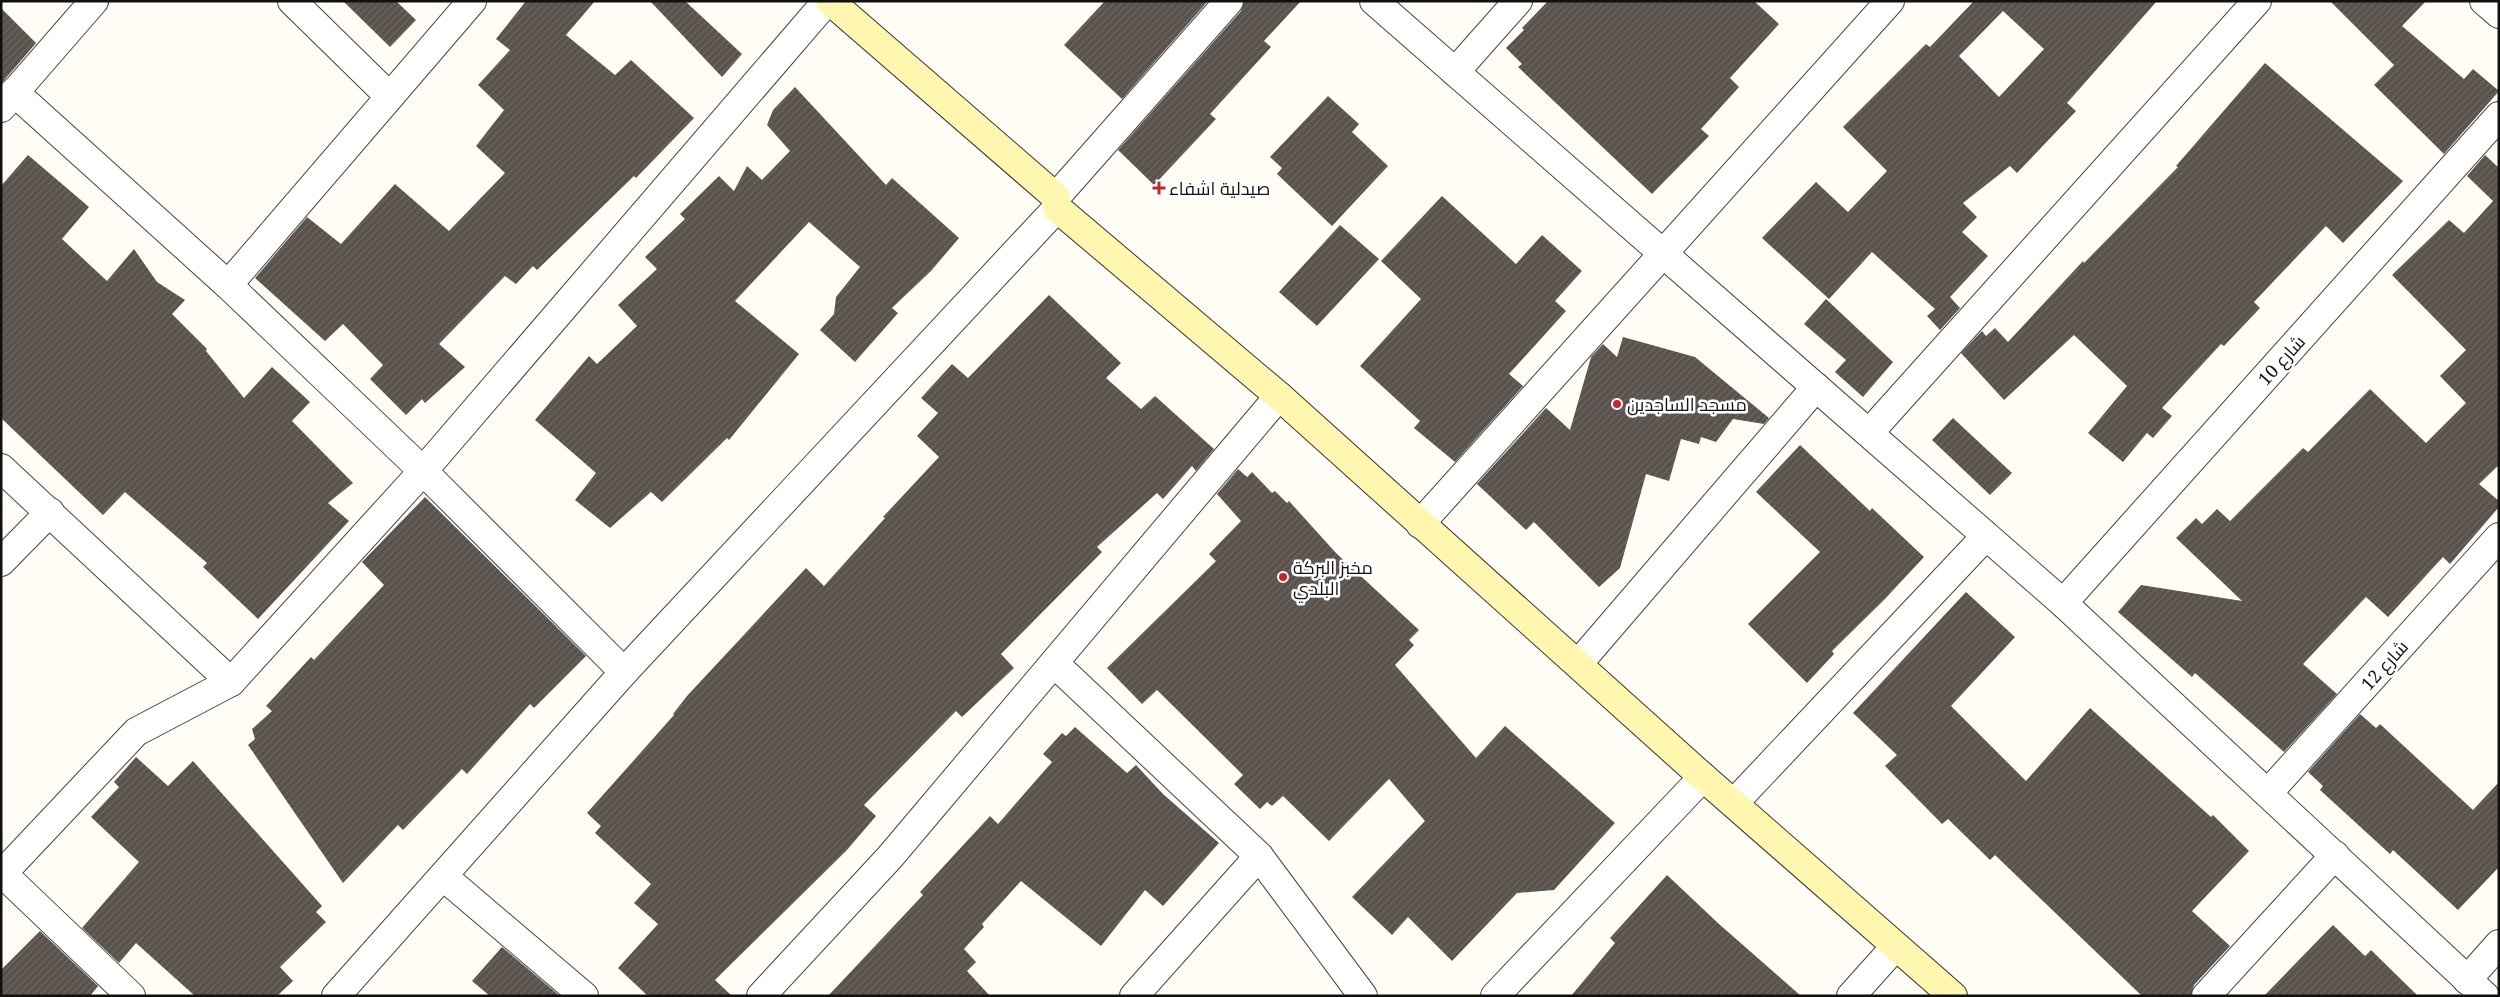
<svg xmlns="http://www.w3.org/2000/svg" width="2500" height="997" font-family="'Noto Serif',Cairo,serif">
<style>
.building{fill:url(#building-hatch);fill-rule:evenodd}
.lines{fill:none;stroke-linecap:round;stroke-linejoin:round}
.street-casing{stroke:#444;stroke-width:30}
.secondary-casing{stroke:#333;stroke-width:30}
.street{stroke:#fff;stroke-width:28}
.secondary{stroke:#fff6b0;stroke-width:28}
.poi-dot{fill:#c4262e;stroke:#fff;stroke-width:2}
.labels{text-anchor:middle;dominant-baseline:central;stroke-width:5;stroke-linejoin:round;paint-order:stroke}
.poi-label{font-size:18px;fill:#111;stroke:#fff;text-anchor:start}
.street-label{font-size:18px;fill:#111;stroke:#fff}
</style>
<defs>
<pattern id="building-hatch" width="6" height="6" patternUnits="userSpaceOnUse" patternTransform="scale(1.25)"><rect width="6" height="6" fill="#5a524d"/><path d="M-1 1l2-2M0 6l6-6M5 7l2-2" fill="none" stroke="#6d6662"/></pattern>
</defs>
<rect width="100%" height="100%" fill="#fffdf5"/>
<g class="building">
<polygon points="343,1 396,1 416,20 390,47"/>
<polygon points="526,1 595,1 566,35 615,75 631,60 694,118 636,178 634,176 537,270 533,266 516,284 505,276 439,344 465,367 425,403 422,399 406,415 370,379 383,365 343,324 325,341 255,278 307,217 341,244 395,184 449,231 505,173 476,146 504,110 478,85 510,50 496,39"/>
<polygon points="650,1 685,1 742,54 722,77"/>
<polygon points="1105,1 1208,1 1122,99 1064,45"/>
<polygon points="1244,1 1301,1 1264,41 1271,47 1210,114 1216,119 1154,185 1118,150 1241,11"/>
<polygon points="1548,1 1754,1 1779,24 1730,78 1739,87 1701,129 1709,136 1652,194 1518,67 1522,64 1506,48 1524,30 1522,28"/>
<path d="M1974,1H2157L2067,103L2076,111L2017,173L2010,166L1963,203L1977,217L1962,232L1988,256L1950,297L1960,308L1940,330L1927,316L1935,309L1872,252L1829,299L1762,238L1816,182L1848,212L1887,171L1843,127L1926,44L1930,47ZM2003,11L2044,49L1999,97L1959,56Z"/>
<polygon points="2330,1 2426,1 2402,26 2464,79 2473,69 2499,91 2444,154 2374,85 2394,65"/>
<polygon points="1,8 36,43 1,84"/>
<polygon points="2265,63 2403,181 2343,243 2326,226 2254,302 2260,308 2224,346 2221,344 2162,408 2172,416 2153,438 2147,433 2123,462 2088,433 2127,386 2074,335 2004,400 1961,353 1982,331 1986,336 1995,328 2008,342 2083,261 2084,263 2178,167 2176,166"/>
<polygon points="795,87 886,185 892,178 959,238 931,271 892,308 898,313 855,362 820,330 834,314 836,297 860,267 809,222 735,301 799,354 729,440 727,438 662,502 651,492 610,528 575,500 596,473 535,420 589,356 597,364 637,326 618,305 657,269 645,257 685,219 680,214 719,176 734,191 747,166 762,180 790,151 767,125 773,110"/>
<polygon points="1328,96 1359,124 1352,132 1388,166 1332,226 1277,174 1282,168 1270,157"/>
<polygon points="28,155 89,207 62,239 107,281 134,249 157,282 185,300 172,314 207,349 206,351 244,398 272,367 310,402 292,421 353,483 328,503 349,521 258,619 203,567 207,563 125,492 103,515 1,418 1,186"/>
<polygon points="2485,155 2499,168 2499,465 2479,484 2499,501 2499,507 2450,564 2443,557 2388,617 2366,597 2303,664 2337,694 2284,752 2195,673 2192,677 2118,612 2141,585 2242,601 2176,538 2196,518 2202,524 2217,509 2230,521 2303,448 2308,452 2370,389 2426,443 2466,403 2440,376 2466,350 2392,275 2449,220 2464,233 2493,201 2467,176"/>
<polygon points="1442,196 1516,264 1542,235 1582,271 1555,301 1566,311 1509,374 1523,386 1455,462 1414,428 1420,421 1360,366 1421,299 1381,261"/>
<polygon points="1340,225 1379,259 1317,326 1279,292"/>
<polygon points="1049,295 1121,363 1106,378 1141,409 1155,396 1214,449 1196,471 1192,466 1163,499 1157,493 1097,547 1102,552 1001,654 1014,668 962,717 956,711 864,805 876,816 847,850 715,980 732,996 648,996 618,968 658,924 634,903 651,884 595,833 601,826 587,813 674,715 673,714 687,696 806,568 824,586 885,518 883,517 939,457 917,436 938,413 921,398 952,364 968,378"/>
<polygon points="1826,299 1893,362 1863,397 1835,372 1846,360 1804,324"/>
<polygon points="1623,337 1695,357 1769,418 1764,424 1733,419 1716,442 1701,437 1699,444 1681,439 1669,481 1646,474 1620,568 1599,587 1534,522 1526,530 1477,484 1546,408 1570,430 1591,357 1603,344 1617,357"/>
<polygon points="1953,418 2012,473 1990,495 1932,440"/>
<polygon points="1800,445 1870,511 1872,508 1924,557 1884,600 1832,651 1834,654 1807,683 1748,624 1820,552 1756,492"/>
<polygon points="1238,469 1247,477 1252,472 1272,493 1275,491 1287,503 1289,501 1336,553 1419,630 1409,640 1414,645 1395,665 1476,758 1505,726 1615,823 1554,890 1517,893 1452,961 1408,917 1392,935 1352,897 1425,821 1389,779 1329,841 1283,796 1272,806 1267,802 1260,809 1234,784 1243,775 1157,690 1142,704 1107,668 1216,561 1209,554 1241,521 1217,494"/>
<polygon points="425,497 586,656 534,708 530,704 467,774 462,769 403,830 398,825 343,883 248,745 255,739 252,729 272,711 266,706 311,657 314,660 384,585 362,562"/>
<polygon points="1966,592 2015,637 1951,706 2026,781 2090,708 2211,817 2213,815 2249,851 2192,911 2230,946 2194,985 2191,996 2142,996 1995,855 1990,860 1948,819 1942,824 1885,766 1897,755 1853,713"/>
<polygon points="2360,714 2376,728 2380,724 2473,810 2499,782 2499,867 2458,910 2393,850 2390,854 2320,790 2323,786 2308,772"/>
<polygon points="1075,727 1127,773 1136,765 1163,794 1219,843 1163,906 1145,890 1101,946 1021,881 982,924 984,927 964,949 976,962 967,971 990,996 828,996 923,895 920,892 990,816 998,824 1052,762 1043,754 1062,733 1066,736"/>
<polygon points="136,757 168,786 193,761 322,906 316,912 326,922 280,967 293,981 277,996 195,996 136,943 119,963 82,928 139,862 91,817 119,787 114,782"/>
<polygon points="1667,875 1719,924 1801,996 1571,996 1615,943 1610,938"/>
<polygon points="2333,925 2365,956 2371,950 2418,996 2264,996"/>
<polygon points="40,931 98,986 90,996 1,996 1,970"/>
<polygon points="502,947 560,996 490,996 472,981"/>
</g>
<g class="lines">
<defs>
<g id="street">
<polyline points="292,1 389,96"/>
<polyline points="1374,1 2063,603 2485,996"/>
<polyline points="2484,1 2499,14"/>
<polyline points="1455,72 1518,1"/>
<polyline points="14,92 228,285 423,471 624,672"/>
<polyline points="1,108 94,1"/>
<polyline points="1056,197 1229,1"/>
<polyline points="228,285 472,1"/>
<polyline points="1869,433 2257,1"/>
<polyline points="1,468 231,682"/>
<polyline points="1420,524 1890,1"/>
<polyline points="1,562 50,512"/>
<polyline points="2063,603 2499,116"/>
<polyline points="1054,663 1259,856 1363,996"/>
<polyline points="1578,664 1816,387"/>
<polyline points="2268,793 2499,537"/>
<polyline points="1734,803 1986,536"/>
<polyline points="1,872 131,996"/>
<polyline points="3,873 136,732 231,682 423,471 827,1"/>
<polyline points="444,877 584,996"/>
<polyline points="2467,980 2499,944"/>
<polyline points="336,996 624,672 1057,208"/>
<polyline points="761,996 890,857 1279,396"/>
<polyline points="1134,996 1259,856"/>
<polyline points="1495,996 1703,777"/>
<polyline points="1851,996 1895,947"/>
<polyline points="2206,996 2335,855"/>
</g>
<polyline id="secondary" points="830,1 1056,197 1057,208 1279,396 1703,777 1953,996"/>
</defs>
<use href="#street" class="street-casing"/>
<use href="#secondary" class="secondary-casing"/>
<use href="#street" class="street"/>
<use href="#secondary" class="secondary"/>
</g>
<g class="poi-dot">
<path d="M1156.5 180.5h5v5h5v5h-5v5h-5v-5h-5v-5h5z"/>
<circle cx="1617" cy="404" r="5"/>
<circle cx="1283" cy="577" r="5"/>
</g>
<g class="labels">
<g class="poi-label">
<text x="1169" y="188">صيدلية اشفاء</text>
<text x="1627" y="404">مسجد الساجدين</text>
<text x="1293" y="567">مخبز البركة<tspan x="1293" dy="21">البلدي</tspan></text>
</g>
<g class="street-label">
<text transform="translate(2281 360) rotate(-48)">شارع 10</text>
<text transform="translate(2384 665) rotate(-48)">شارع 12</text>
</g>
</g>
<rect width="2500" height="997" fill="none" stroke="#111111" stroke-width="5"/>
</svg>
